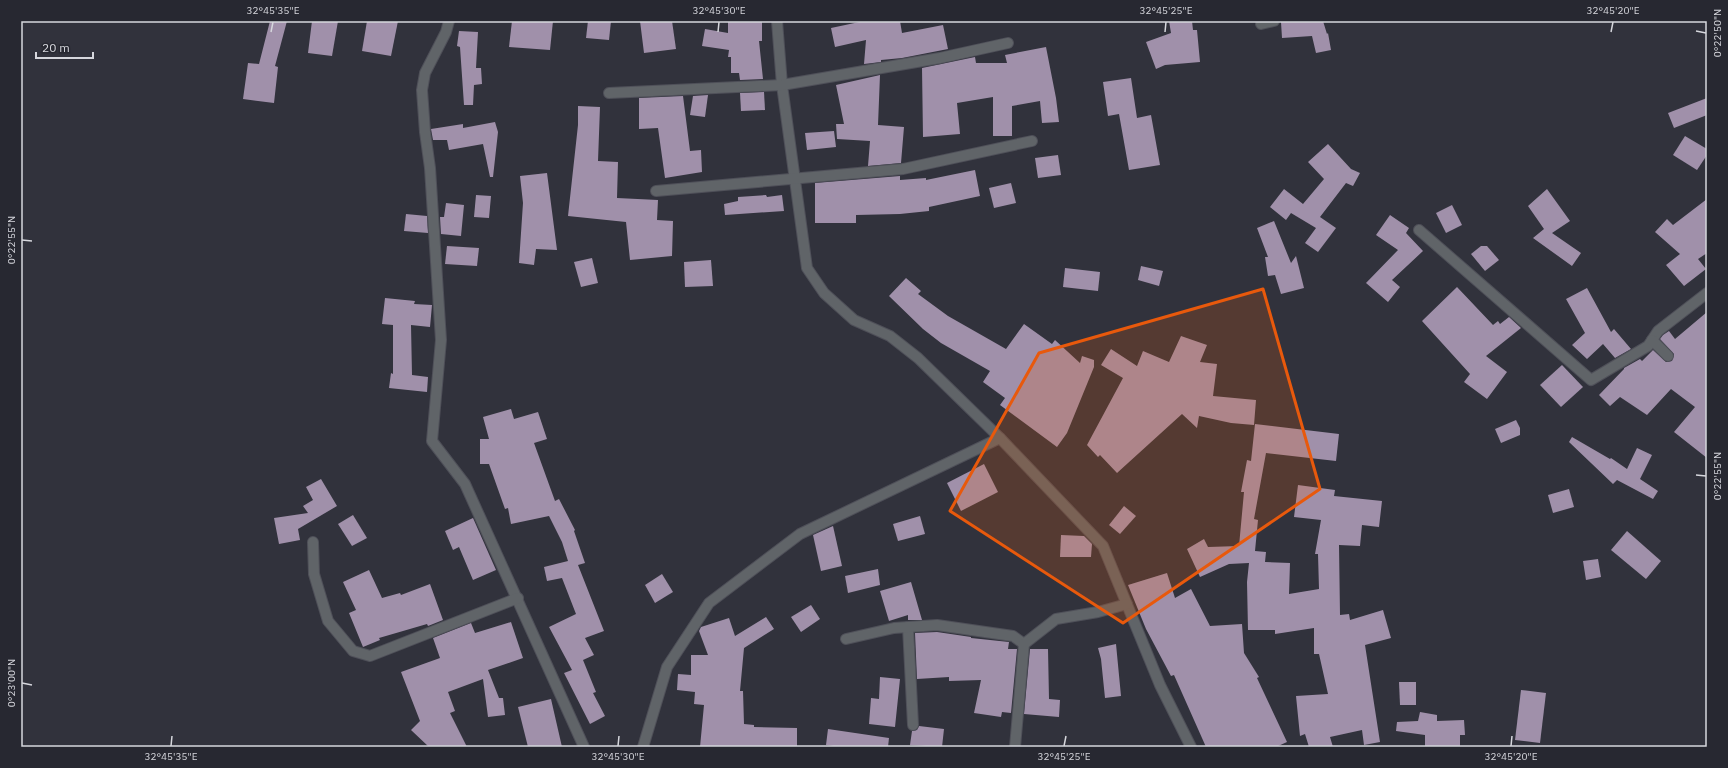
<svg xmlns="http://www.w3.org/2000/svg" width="1728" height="768" font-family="'IBM Plex Sans',sans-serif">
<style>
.building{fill:#a090aa}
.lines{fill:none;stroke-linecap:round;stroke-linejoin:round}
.street-casing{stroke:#4f5059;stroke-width:12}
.street{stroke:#606468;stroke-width:10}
.marked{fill:#e8590c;fill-opacity:0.2;stroke:#e8590c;stroke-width:3;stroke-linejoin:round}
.ticks{fill:none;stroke:#d6d7dd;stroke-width:1.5}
.neatline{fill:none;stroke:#d6d7dd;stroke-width:1.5}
.ticks-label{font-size:10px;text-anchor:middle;fill:#d6d7dd}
</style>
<rect width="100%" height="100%" fill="#31323c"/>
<g class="building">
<polygon points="270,21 287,21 275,66 278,67 274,103 243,99 248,63 259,64"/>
<polygon points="312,21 338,21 332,56 308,53"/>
<polygon points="367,21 398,21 391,56 362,51"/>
<polygon points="512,21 553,21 550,50 509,47"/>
<polygon points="588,21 611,21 609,40 586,38"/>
<polygon points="640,21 672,21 676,49 644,53"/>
<polygon points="728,21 762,21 762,41 759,41 763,79 740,80 739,73 731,73 731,57 728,57 729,50 702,46 705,29 728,33"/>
<polygon points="864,21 900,21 902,33 943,25 948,49 902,58 881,60 881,62 864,64 866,40 835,47 831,28"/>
<polygon points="1169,21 1192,21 1193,30 1197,30 1200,62 1165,65 1156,69 1146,42 1171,33"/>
<polygon points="1323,21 1327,34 1328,33 1331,50 1316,53 1312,36 1282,38 1281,22"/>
<polygon points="459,31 478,32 476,68 481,68 482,84 474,85 473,105 464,105 460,47 457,46"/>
<polygon points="1046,47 1056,98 1059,122 1042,123 1040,101 1012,106 1012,136 993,136 993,97 957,103 960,134 923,137 922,68 975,57 976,63 1007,63 1005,55"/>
<polygon points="880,75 878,125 904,127 901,163 868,166 870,141 837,139 836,124 844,124 836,85"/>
<polygon points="1131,78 1137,118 1151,115 1160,165 1129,170 1119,114 1108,116 1103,82"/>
<polygon points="764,92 765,110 741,111 740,93"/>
<polygon points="708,95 705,117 690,115 693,96"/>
<polygon points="683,96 690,151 701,150 702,172 665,178 658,128 639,129 639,98"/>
<polygon points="1707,98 1707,115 1674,128 1668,113"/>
<polygon points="578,106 600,107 598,161 618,162 617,198 658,200 657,220 673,221 672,256 630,260 626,222 568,216 578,125"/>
<polygon points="495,122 498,132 493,177 490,177 483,144 449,150 447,140 433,140 431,129 463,124 463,128"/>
<polygon points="834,131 836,147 807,150 805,133"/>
<polygon points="1685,136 1707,149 1707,155 1697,170 1673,155"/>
<polygon points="1328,144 1351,169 1360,173 1353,186 1346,183 1320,217 1336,228 1318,252 1305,243 1316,228 1291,213 1286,220 1270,207 1284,189 1303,204 1324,179 1308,162"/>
<polygon points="1058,155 1061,175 1038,178 1035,158"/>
<polygon points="975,170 980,196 929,207 929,211 900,214 856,215 856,223 815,223 815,183 900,176 900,180 926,178 926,180"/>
<polygon points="547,173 557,250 536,249 534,265 519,263 523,203 520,176"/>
<polygon points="1011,183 1016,203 994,208 989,188"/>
<polygon points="1547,189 1570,221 1552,233 1581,253 1572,266 1533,238 1544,229 1528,206"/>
<polygon points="476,195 491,196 489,218 474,217"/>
<polygon points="766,195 767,197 782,195 784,211 725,215 724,204 738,201 738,197"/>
<polygon points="1707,199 1707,253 1698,259 1706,269 1684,286 1666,265 1680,254 1655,232 1667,219 1673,225"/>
<polygon points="446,203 464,205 461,236 441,234 440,217 444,217"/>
<polygon points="1452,205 1462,225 1446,233 1436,213"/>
<polygon points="406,214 427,216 428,233 404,231"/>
<polygon points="1390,215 1409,228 1406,233 1423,251 1392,280 1400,287 1388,302 1366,283 1398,250 1376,235"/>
<polygon points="1274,221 1291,263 1296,256 1304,288 1281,294 1275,275 1268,276 1265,257 1268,257 1257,228"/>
<polygon points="447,246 479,248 477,266 445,264"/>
<polygon points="1481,246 1487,246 1499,260 1485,271 1471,254"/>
<polygon points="592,258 598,283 581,287 574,262"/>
<polygon points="711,260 713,286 685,287 684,262"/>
<polygon points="1141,266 1163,271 1159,286 1138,280"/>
<polygon points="1065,268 1100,272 1098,291 1063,287"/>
<polygon points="906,278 921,291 918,294 948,316 1006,349 1024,324 1052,344 1055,340 1080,363 1082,356 1094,360 1094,367 1067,433 1057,447 1000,405 1005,398 983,382 990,371 941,343 923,329 889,296"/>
<polygon points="1457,287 1493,325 1498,321 1500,324 1509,317 1521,328 1486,356 1507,372 1487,399 1464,382 1470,374 1422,321"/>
<polygon points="1587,288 1611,332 1614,329 1631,349 1615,358 1603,344 1587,359 1572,345 1585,333 1566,299"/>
<polygon points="385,298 415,301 414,304 432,305 430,327 411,325 412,375 428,377 427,392 389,388 391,373 393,374 393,325 382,324"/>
<polygon points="1707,312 1707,458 1674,432 1695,407 1671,389 1647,415 1620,397 1610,406 1599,395 1624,369 1624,368 1640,359 1642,361 1653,350 1666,362 1672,361 1674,354 1660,339 1663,335 1669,331 1675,339"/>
<polygon points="1181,336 1207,345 1200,362 1217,364 1213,396 1256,400 1254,425 1231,423 1199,416 1197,428 1182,414 1117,473 1100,455 1098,457 1087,445 1123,378 1101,365 1111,349 1137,366 1143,351 1169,362"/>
<polygon points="1562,365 1583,387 1561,407 1540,385"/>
<polygon points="511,409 514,419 538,412 547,439 534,443 555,501 559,499 575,530 574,531 585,563 578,565 604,631 585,638 594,655 583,660 596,692 593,693 605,716 590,724 564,673 572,670 549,627 576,614 562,578 547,581 544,567 568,561 562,542 549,516 511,524 508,508 505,509 489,464 480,464 480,439 489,439 483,417"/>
<polygon points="1516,420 1520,428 1520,435 1501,443 1495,429"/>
<polygon points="1255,424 1339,434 1336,461 1266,453 1254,519 1258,520 1255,551 1266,552 1265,562 1290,563 1289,594 1319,589 1318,554 1315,554 1321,520 1294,517 1298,485 1335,490 1334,496 1382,501 1379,527 1362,525 1360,546 1339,545 1340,615 1349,614 1350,620 1383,610 1391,638 1365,645 1380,742 1364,745 1362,730 1330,737 1333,747 1309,747 1305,734 1300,736 1296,696 1328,694 1319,654 1314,654 1314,628 1275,634 1275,630 1248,630 1247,582 1249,563 1229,564 1200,577 1187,549 1204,539 1208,547 1239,546 1244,492 1241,492 1247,460 1251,461"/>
<polygon points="1572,437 1610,459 1611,458 1627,469 1637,448 1652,455 1640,479 1658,491 1653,499 1617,480 1613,484 1569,442"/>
<polygon points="984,464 998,492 961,511 947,483"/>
<polygon points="321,479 337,506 298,529 300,540 279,544 274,518 308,513 303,506 313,500 306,487"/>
<polygon points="1569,489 1574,507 1553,513 1548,495"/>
<polygon points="1124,506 1136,516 1120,534 1109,525"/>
<polygon points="353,515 367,538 352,546 338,524"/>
<polygon points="920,516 925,534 898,541 893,524"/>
<polygon points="473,518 496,570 473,580 459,547 453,550 445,531"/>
<polygon points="833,526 842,566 821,571 813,535"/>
<polygon points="1627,531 1661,561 1646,579 1611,550"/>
<polygon points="1061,535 1084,536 1092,544 1091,557 1060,557"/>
<polygon points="1598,559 1601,577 1586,580 1583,561"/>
<polygon points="878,569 880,585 848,593 845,576"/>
<polygon points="369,570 382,598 400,593 401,595 430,584 443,620 428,626 427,624 379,638 380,640 363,647 349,613 356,610 343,582"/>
<polygon points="1167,573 1175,598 1191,589 1210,626 1242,624 1244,653 1259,677 1257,678 1287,742 1276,747 1206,747 1174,675 1171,676 1146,629 1128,585"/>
<polygon points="662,574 673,592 655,603 645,585"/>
<polygon points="911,582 922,620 908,620 908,615 889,621 880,591"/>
<polygon points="811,605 820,619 801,632 791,617"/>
<polygon points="766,617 774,629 744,648 740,691 743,691 744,724 754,725 754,727 797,728 797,747 700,747 704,705 694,704 695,692 677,690 678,674 691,675 691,655 708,655 699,631 701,627 729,618 735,636"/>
<polygon points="511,622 523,658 488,670 499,698 503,698 505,715 488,717 483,679 448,692 455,711 450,713 467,747 429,747 411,730 420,721 401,672 440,658 433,638 471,623 475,633"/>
<polygon points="937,632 971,637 971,638 1009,642 1008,649 1017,649 1011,713 1002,712 1001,717 974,713 981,680 949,681 949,677 917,679 915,633"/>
<polygon points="1116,644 1121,696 1105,698 1101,659 1098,648"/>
<polygon points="1030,649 1048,649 1049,699 1060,700 1059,717 1024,714"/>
<polygon points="880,677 900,679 895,727 869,724 871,698 879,699"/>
<polygon points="1399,682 1416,682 1416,705 1400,705"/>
<polygon points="1521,690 1546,693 1540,743 1515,740"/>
<polygon points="551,699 562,747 528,747 518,707"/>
<polygon points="1420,712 1437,715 1437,721 1464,720 1465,735 1460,735 1460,747 1425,747 1425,735 1396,731 1397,722 1418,721"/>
<polygon points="919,726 944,729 942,747 910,745 912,731 917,730"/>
<polygon points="828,729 889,738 888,747 841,747 826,745"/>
</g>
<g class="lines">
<defs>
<g id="street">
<polyline points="449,21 446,32 425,73 422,90 425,132 430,168 441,340 432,441 465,484 584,747"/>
<polyline points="777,21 782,85 807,268 824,293 854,320 890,336 918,358 1000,438 1103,546 1160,685 1191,747"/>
<polyline points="1261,24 1274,21"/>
<polyline points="609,93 782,85 940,58 1008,43"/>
<polyline points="656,191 903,169 1032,141"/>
<polyline points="1419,230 1591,380 1648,346 1658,331 1707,293"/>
<polyline points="1652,340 1668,356"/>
<polyline points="313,542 314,574 328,621 353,651 370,656 518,598"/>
<polyline points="908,627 913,725"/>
<polyline points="846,639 894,628 937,625 1013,636 1024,644"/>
<polyline points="643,747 667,667 709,603 800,534 1000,438"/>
<polyline points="1015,747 1024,644 1056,619 1098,612 1127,604"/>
</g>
</defs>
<use href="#street" class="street-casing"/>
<use href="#street" class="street"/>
</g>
<path class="marked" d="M1263,289L1320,489L1123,623L950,511L1039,353Z"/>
<path class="ticks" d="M1696,31L1706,33M271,32L273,22M718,32L719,22M1165,32L1166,22M1611,32L1613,22M22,240L32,241M1696,475L1706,476M22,683L32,685M171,746L172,736M618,746L619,736M1064,746L1066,736M1511,746L1512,736"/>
<rect width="1728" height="768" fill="none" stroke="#272831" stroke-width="44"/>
<path d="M36 52v6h57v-6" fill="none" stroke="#d6d7dd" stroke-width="2"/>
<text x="42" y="52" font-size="12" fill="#d6d7dd" stroke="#272831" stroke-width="3" paint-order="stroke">20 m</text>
<rect x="22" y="22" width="1684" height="724" class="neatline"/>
<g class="ticks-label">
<text x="273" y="14">32°45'35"E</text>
<text x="719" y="14">32°45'30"E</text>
<text x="1166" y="14">32°45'25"E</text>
<text x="1613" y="14">32°45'20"E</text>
<text transform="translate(1717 33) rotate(-90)" y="4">0°22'50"N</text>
<text transform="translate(11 240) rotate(-90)" y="4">0°22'55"N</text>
<text transform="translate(1717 476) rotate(-90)" y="4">0°22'55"N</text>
<text transform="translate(11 683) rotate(-90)" y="4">0°23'00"N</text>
<text x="171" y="760">32°45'35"E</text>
<text x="618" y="760">32°45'30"E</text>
<text x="1064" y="760">32°45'25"E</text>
<text x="1511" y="760">32°45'20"E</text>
</g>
</svg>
